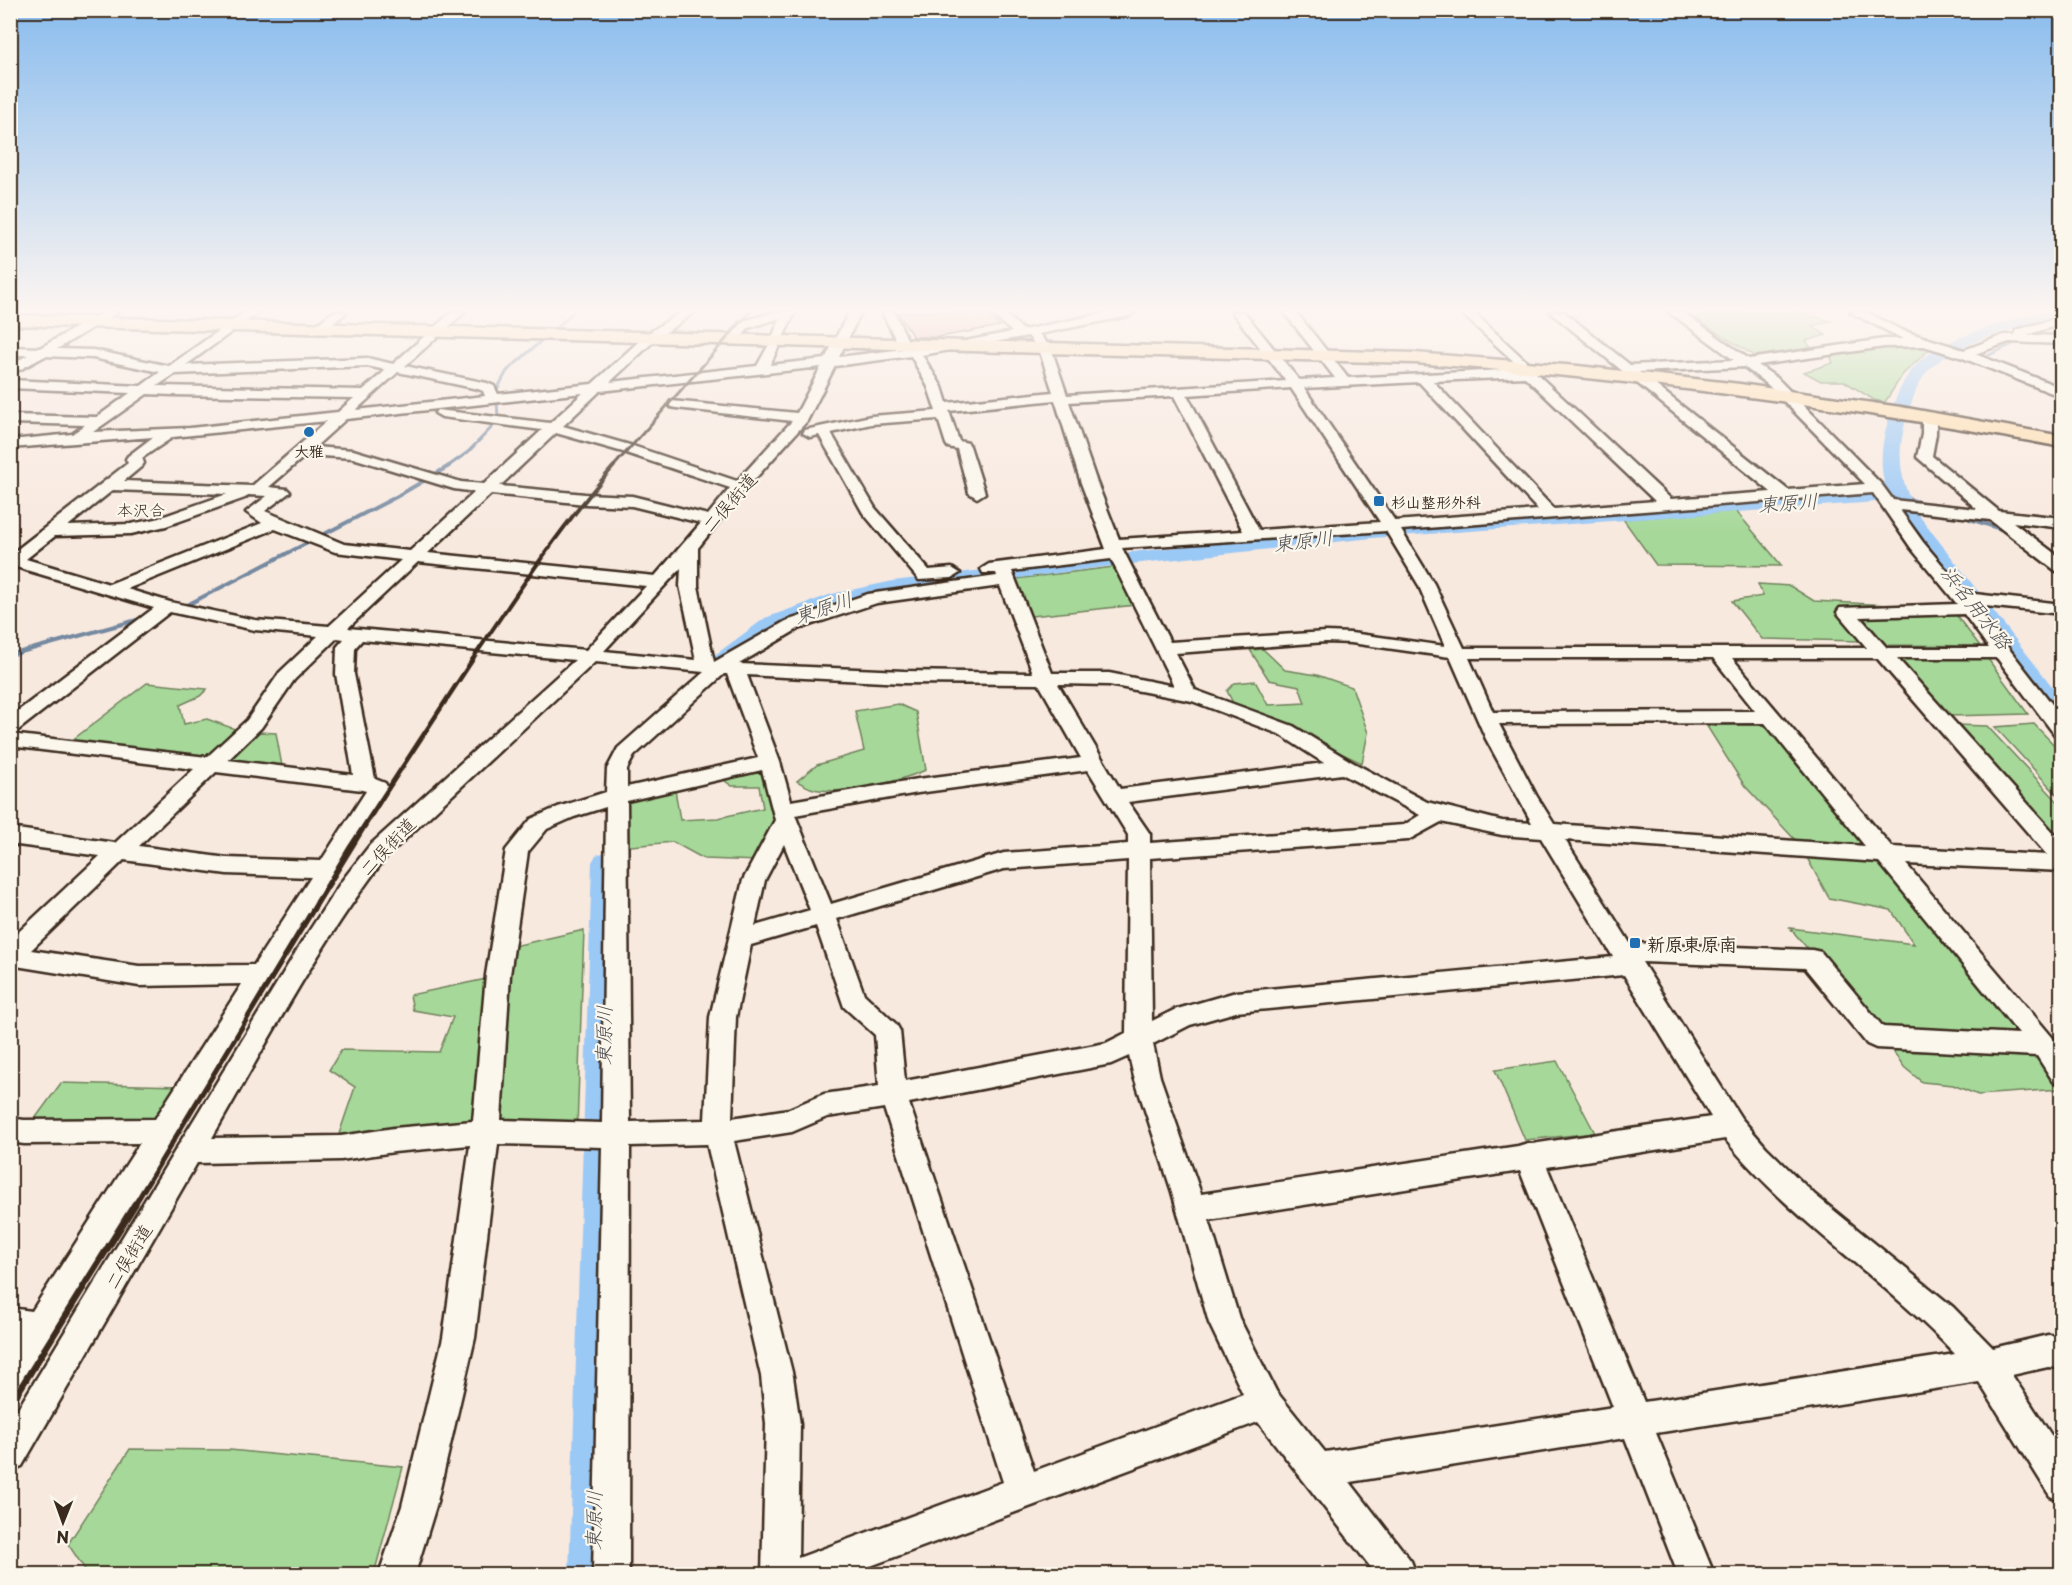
<svg xmlns="http://www.w3.org/2000/svg" width="2072" height="1585" font-family="'Playpen Sans','Klee One',sans-serif">
<style>
.green{fill:#a6d899;stroke:#70815c;stroke-width:1.5}
.lines{fill:none;stroke-linecap:round;stroke-linejoin:round}
.stream-far1{stroke:#7589a0;stroke-width:3}
.stream{stroke:#7589a0;stroke-width:4}
.river{fill:#9bc9f6;fill-rule:evenodd}
.building{fill:#edb2ab;stroke:#3b2a1e;stroke-width:1.5}
.minor-casing{stroke:#3b2a1e;stroke-width:5}
.major-casing{stroke:#3b2a1e;stroke-width:5}
.minor{fill:#fbf7ec;fill-rule:evenodd}
.major{fill:#fcdcac;fill-rule:evenodd}
.rail-far4{stroke:#3b2a1e;stroke-width:3}
.rail-far3{stroke:#3b2a1e;stroke-width:4}
.rail-far2{stroke:#3b2a1e;stroke-width:4.5}
.rail-far1{stroke:#3b2a1e;stroke-width:5}
.rail{stroke:#3b2a1e;stroke-width:7}
.poi-dot{fill:#1f6fb2;stroke:#fbf7ec;stroke-width:2}
.labels{text-anchor:middle;dominant-baseline:central;stroke-width:4.5;stroke-linejoin:round;paint-order:stroke}
.far-poi-label{font-size:15px;font-weight:bold;fill:#3b2a1e;stroke:#fbf7ec}
.far-neighbourhood-label{font-size:16px;fill:#3b2a1e;stroke:#fbf7ec}
.street-label{font-size:18px;fill:#3b2a1e;stroke:#fbf7ec}
.poi-label{font-size:18px;font-weight:bold;fill:#3b2a1e;stroke:#fbf7ec;text-anchor:start}
.water-label{font-size:20px;font-style:italic;fill:#535254;stroke:#fbf7ec}
</style>
<rect width="100%" height="100%" fill="#f8e9df"/>
<filter id="ink" filterUnits="userSpaceOnUse"><feTurbulence type="fractalNoise" baseFrequency=".0167" numOctaves="2"/><feDisplacementMap in="SourceGraphic" scale="12" xChannelSelector="R" yChannelSelector="G"/><feConvolveMatrix kernelMatrix="1 2 1 2 8 2 1 2 1" color-interpolation-filters="sRGB"/></filter>
<g filter="url(#ink)">
<g class="green">
<polygon points="1699,312 1798,312 1831,321 1811,326 1826,335 1806,341 1811,348 1755,356 1694,318 1703,316"/>
<polygon points="1897,346 1924,346 1930,349 1903,374 1885,402 1874,400 1844,381 1821,381 1804,372 1833,363 1830,355"/>
<polygon points="1736,511 1782,566 1656,565 1623,519"/>
<polygon points="1122,566 1136,605 1022,617 1006,580"/>
<polygon points="1758,584 1790,586 1814,601 1889,605 1893,609 1867,612 1956,615 1980,646 1882,645 1858,612 1838,614 1862,641 1762,639 1732,601 1763,596"/>
<polygon points="1263,649 1285,670 1317,675 1352,687 1368,733 1362,763 1233,703 1227,691 1235,683 1255,681 1268,705 1305,703 1299,686 1269,680 1250,650"/>
<polygon points="1893,657 1988,659 2028,714 1948,716"/>
<polygon points="147,683 207,689 200,696 180,705 184,724 207,719 235,729 210,758 71,741"/>
<path d="M898,704L916,712L926,770C896,782 852,794 819,790C812,790 804,785 797,781L817,765L864,751L855,711Z"/>
<polygon points="1703,720 1769,723 1871,848 1798,843 1744,785"/>
<polygon points="2034,724 2061,752 2061,799 1995,727"/>
<polygon points="1955,725 1987,726 2061,805 2061,845"/>
<polygon points="259,732 276,733 282,766 228,759"/>
<polygon points="762,768 778,814 759,861 704,859 673,842 621,847 627,799 675,790 680,820 718,818 763,808 759,786 732,786 721,778"/>
<polygon points="1806,856 1874,860 1952,941 2061,1085 2061,1089 1978,1095 1953,1085 1922,1082 1904,1067 1884,1038 1790,928 1914,944 1891,910 1829,898"/>
<polygon points="584,930 577,1128 339,1134 355,1087 329,1070 341,1050 439,1052 453,1017 413,1010 410,995 486,979 492,951"/>
<polygon points="1557,1061 1595,1133 1525,1140 1495,1070"/>
<polygon points="61,1083 179,1086 155,1122 34,1120"/>
<polygon points="130,1449 230,1450 403,1467 374,1574 88,1574 68,1544"/>
</g>
<g class="lines">
<g class="stream-far1">
<polyline points="557,328 573,312"/>
<polyline points="2019,341 1985,357 2037,378"/>
<polyline points="495,393 507,371 540,342"/>
<polyline points="497,402 498,417"/>
<polyline points="447,467 468,452 497,422"/>
</g>
<g class="stream">
<polyline points="1895,495 1925,504"/>
<polyline points="1964,517 2007,531"/>
<polyline points="187,605 396,497 449,466"/>
<polyline points="10,655 144,618"/>
</g>
<g class="river">
<path d="M2041,312H2062V316C2022,327 1954,341 1926,373C1915,387 1910,408 1905,424C1896,456 1901,485 1917,513L2062,699V725L2053,723L1901,519L1891,501L1372,538L1104,567L893,595L845,605L781,628L720,673L712,675L704,673L700,668L704,663L765,618L832,594L893,581L1104,555L1372,526L1886,490C1879,467 1881,444 1888,421C1894,402 1901,382 1914,367C1940,337 2003,323 2041,312Z"/>
<polygon points="606,852 616,855 620,862 615,1574 569,1574 592,862 596,855"/>
</g>
</g>
<polygon class="building" points="897,312 983,312 1000,326 939,337 913,337"/>
<g class="lines">
<defs>
<g id="minor">
<path d="M103,312H118L57,349L93,350L169,366L245,312H259L186,365L367,358L393,364L452,312H465L405,366L487,383L494,386L498,394L592,384L647,334L681,312H695L655,340L610,382L757,366L771,341L780,318L748,328L738,343L734,344L728,340L740,322L775,312H795L770,365L825,359L849,312H861L839,357L960,342L1012,332L990,312H1003L1023,330L1110,312H1135L1129,316L1039,334L1051,348L1067,395L1286,381L1232,312H1244L1299,380L1335,378L1284,312H1296L1348,378L1522,369L1460,312H1473L1528,363H1534L1535,372L1671,499L1771,492L1550,312H1564L1630,365L1734,360L1669,312H1683L1749,359L1884,339H1903L1850,312H1866L1901,330L1964,350L2004,335H2015L2016,330L2062,317V324L2026,335L2062,336V344L2009,342L1975,354L2062,388V397L1960,357L1924,346L1884,347L1758,365L1777,378L1882,485L1893,500L1977,509L1917,457L1922,434V417L1929,413L1936,417V434L1932,456L1999,511L2062,518V528L2013,522L2062,559V572L2056,571L1990,520L1900,510L1923,542L1966,593L2062,604V614L1975,605L2062,717V737L2055,735L1997,658H1897L2062,842V871L1906,864L2053,1038L2062,1051V1084L2053,1081L2037,1056L1876,1048L1867,1044L1805,968L1642,962L1741,1118L1766,1147L1815,1195L1953,1307L1993,1348L2048,1335L2062,1336V1368L2048,1367L2012,1375L2062,1452V1501L2050,1496L1979,1382L1656,1433L1714,1574H1678L1625,1438L1350,1482L1411,1561L1416,1574H1376L1258,1422L849,1574H762L766,1424L761,1376L707,1144L630,1146L629,1574H593L602,1147L498,1144L475,1338L436,1506L415,1574H379L402,1506L443,1338L470,1145L394,1152L341,1160L197,1163L22,1466L10,1471V1422L302,942L341,882L370,845L575,660L362,640L355,648L354,674L375,779L385,783L388,788L21,1386L10,1391V1345L14,1339H10V1308L32,1311L140,1143L24,1144L10,1142V1118L24,1120L155,1119L242,984L139,986L10,965V940L100,856L10,844V828L115,843L194,769L10,746V734L207,757L247,720L280,672L318,636L255,630L170,612L17,731L10,733V717L154,608L16,567L10,569V555L128,463L126,459L128,456L153,437L10,448V440L72,434L85,425L10,423V415L97,417L130,393L10,388V380L141,386L160,372L93,358L45,356L10,375V365L28,355H10V347L40,348ZM1028,336L1039,349L1053,392L947,403L942,387L922,355ZM911,356L928,387L936,411L871,416L805,430L803,433L810,437L819,435L863,513L919,580L952,578L960,573L952,568L929,570L875,508L831,433L871,424L938,419L946,444L948,447L957,449L969,493L977,498L985,493L970,446L968,443L959,441L949,411L1055,400L1081,483L1106,549L989,564L981,569L983,573H996L997,576L868,594L786,621L714,662L698,586V548L736,500L807,421L835,366ZM367,366L386,370L363,390L157,386L175,374ZM821,367L797,413L671,401L669,404L671,407L676,408L792,421L737,481L633,446L563,426L600,391ZM1744,367L1767,384L1865,484L1788,490L1639,372ZM398,372L478,389L483,391L485,396L356,410ZM1525,377L1655,501L1554,509L1433,381ZM1419,382L1538,510L1395,521L1304,388ZM1291,388L1380,522L1259,530L1187,395ZM583,393L550,423L437,410L435,413L442,417L542,430L484,484L461,482L353,450L315,447L346,419ZM147,394L173,395L354,398L338,412L190,428L93,432ZM1174,396L1243,531L1119,539L1097,483L1069,402ZM327,421L252,486L124,481L142,466L144,463L142,458L173,437ZM556,433L623,452L730,488L708,515L632,496L585,494L500,486ZM306,455L353,458L454,489L475,492L410,551L344,544L265,511L290,492L287,489L269,487ZM113,490L227,494L156,519L131,524L68,526ZM1873,493L1911,548L1957,604L1840,608L1837,612L1840,616L1867,648H1464L1434,584L1401,530ZM491,494L585,504L632,506L701,523L655,576L428,553ZM248,495L267,496L246,512L262,523L109,584L26,559L55,536L131,534L166,526L245,498ZM275,529L335,552L401,560L329,626L255,620L170,602L127,589ZM1386,531L1418,584L1445,646L1351,633L1326,632L1170,642L1122,548ZM1111,559L1174,686L1109,673H1052L1012,571ZM418,562L646,586L586,650L348,628ZM681,568L680,586L696,660L604,651ZM1000,586L1033,673L904,671L739,664L798,629L877,603ZM1964,614L1989,648H1887L1860,617ZM337,638L344,639L337,647L336,674L353,775L228,760L261,728L294,680ZM1326,642L1351,643L1450,657L1486,739L1532,823L1502,821L1427,802L1352,762L1293,726L1195,690L1176,653ZM1469,658H1713L1755,711L1493,712ZM1732,658H1877L2047,855L1892,847ZM595,662L704,672L618,748L607,769L606,792L558,807L531,819L506,850L486,975L473,1121L394,1128L341,1136L212,1138C267,1043 319,944 386,857ZM724,674H727L758,758L627,787V769L634,756ZM747,675L904,683L1039,684L1081,758L918,779L791,801L780,762ZM1058,684L1109,685L1192,701L1279,734L1324,763L1120,789ZM1765,723L1865,846L1554,824L1536,795L1499,724ZM762,770L775,820L743,880L710,1017L705,1120L630,1122L627,801ZM1088,770L1128,835V844L1004,853L831,904L795,815L918,793ZM216,772L362,790L366,791L321,861L227,858L139,846ZM1342,774L1420,815L1404,825L1150,843V834L1128,802ZM606,807L602,1123L501,1120L510,975L528,852L547,829L574,817ZM1441,822L1502,835L1541,838L1613,957L1236,992L1174,1010L1152,1021L1150,858L1408,840ZM1565,840L1879,862L2019,1034L1883,1027L1821,952L1812,950L1630,943ZM784,844L810,910L755,926L765,880ZM124,860L227,874L311,877L254,965L139,966L31,950ZM1128,860L1126,1033L1106,1043L905,1081L900,1031L896,1024L864,994L837,919L1004,869ZM816,926L844,1007L875,1035L879,1086L824,1094L789,1109L732,1118L736,1017L751,945ZM1624,975L1711,1117L1532,1144L1528,1143L1518,1146L1201,1194L1160,1077L1153,1044L1190,1025L1236,1012ZM1129,1056L1134,1077L1172,1192L1209,1323L1243,1394L1034,1471L909,1103L1111,1064ZM884,1108L1003,1482L798,1558L800,1424L793,1376L734,1141L792,1132L827,1117ZM1725,1139C1792,1221 1882,1277 1955,1354L1644,1402L1547,1167ZM1520,1171L1613,1407L1325,1452L1276,1391L1239,1318L1209,1220Z"/>
<polygon points="333,312 347,312 324,331 316,331 316,325"/>
<polygon points="882,312 894,312 910,345 908,348 900,348"/>
</g>
<path id="major" d="M10,315L1415,353L1578,366L1740,384L1901,407L2062,436V447C1847,406 1632,379 1415,363L10,325Z"/>
</defs>
<use href="#minor" class="minor-casing"/>
<use href="#major" class="major-casing"/>
<use href="#minor" class="minor"/>
<use href="#major" class="major"/>
<polyline class="rail-far4" points="613,467 750,312"/>
<path class="rail-far3" d="M472,660C517,593 561,526 614,466"/>
<polyline class="rail-far2" points="317,902 350,847 473,659"/>
<polyline class="rail-far1" points="134,1206 318,901"/>
<polyline class="rail" points="10,1405 135,1204"/>
</g>
</g>
<linearGradient id="sky" x2="0" y2="1"><stop stop-color="#89bcee"/><stop offset="0.58" stop-color="#fcf5f1"/><stop offset="1" stop-color="#fcf5f1" stop-opacity="0"/></linearGradient>
<rect width="2072" height="534" fill="url(#sky)"/>
<g class="poi-dot">
<circle cx="309" cy="432" r="6"/>
<rect x="1373" y="495" width="12" height="12" rx="3"/>
<rect x="1629" y="937" width="12" height="12" rx="3"/>
</g>
<g class="labels">
<g class="far-poi-label">
<text x="309" y="450">大雅</text>
<text x="1391" y="501" text-anchor="start">杉山整形外科</text>
</g>
<g class="far-neighbourhood-label">
<text x="141" y="509">本沢合</text>
</g>
<g class="street-label">
<text transform="translate(729 502) rotate(-49)">二俣街道</text>
<text transform="translate(387 846) rotate(-47)">二俣街道</text>
<text transform="translate(128 1256) rotate(-59)">二俣街道</text>
</g>
<g class="poi-label">
<text x="1647" y="943">新原東原南</text>
</g>
<g class="water-label">
<text transform="translate(1788 502) rotate(-4)">東原川</text>
<text transform="translate(1303 540) rotate(-7)">東原川</text>
<text transform="translate(823 607) rotate(-18)">東原川</text>
<text transform="translate(1977 607) rotate(52)">浜名用水路</text>
<text transform="translate(603 1035) rotate(-89)">東原川</text>
<text transform="translate(593 1520) rotate(-89)">東原川</text>
</g>
</g>
<rect width="2072" height="1585" fill="none" stroke="#fbf7ec" stroke-width="36"/>
<rect x="18" y="18" width="2036" height="1549" fill="none" stroke="#3b2a1e" stroke-width="2" filter="url(#ink)"/>
<g transform="translate(63 1522) rotate(181)" stroke="#fbf7ec" stroke-width="4.5" paint-order="stroke">
<path d="M0-4.5L10 22L0 15L-10 22Z" fill="#3b2a1e"/>
<text y="-9" font-size="16" font-weight="bold" text-anchor="middle" fill="#3b2a1e">N</text>
</g>
</svg>
